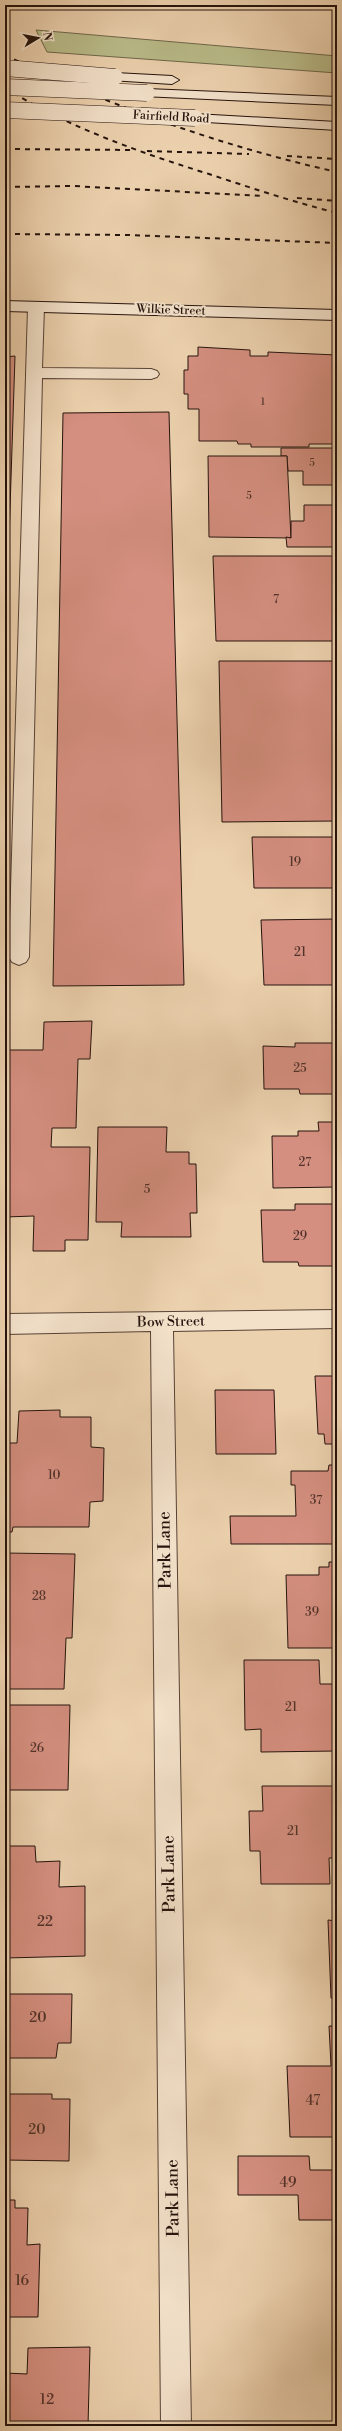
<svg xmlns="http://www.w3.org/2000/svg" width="342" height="2431" font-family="'Libre Bodoni',serif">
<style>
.green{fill:#b9bb89;stroke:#6f674b}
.building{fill:#d58f80;stroke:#25130d}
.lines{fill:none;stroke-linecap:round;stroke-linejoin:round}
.lane-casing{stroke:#574235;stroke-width:2}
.street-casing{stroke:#574235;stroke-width:2}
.secondary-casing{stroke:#25130d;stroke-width:2}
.lane{fill:#f3e1ca;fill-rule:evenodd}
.street{fill:#f3e1ca;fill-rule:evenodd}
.secondary{fill:#f3e1ca;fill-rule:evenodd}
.rail{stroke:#25130d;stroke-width:2;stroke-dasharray:5 5;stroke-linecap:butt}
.secondary-bridge-casing{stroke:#25130d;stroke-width:17;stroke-linecap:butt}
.secondary-bridge{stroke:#f3e1ca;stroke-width:16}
.labels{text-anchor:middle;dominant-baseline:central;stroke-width:4;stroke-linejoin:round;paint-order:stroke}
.far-number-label{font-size:10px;fill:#51322a}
.far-street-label{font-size:12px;fill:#25130d;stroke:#f3e1ca}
.number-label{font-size:12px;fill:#51322a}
.street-label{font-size:14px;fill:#25130d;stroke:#f3e1ca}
.near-number-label{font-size:14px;fill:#51322a}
.near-street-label{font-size:17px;fill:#25130d;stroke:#f3e1ca}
</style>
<rect width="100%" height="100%" fill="#ecd1ae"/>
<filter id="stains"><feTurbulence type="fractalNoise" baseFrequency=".005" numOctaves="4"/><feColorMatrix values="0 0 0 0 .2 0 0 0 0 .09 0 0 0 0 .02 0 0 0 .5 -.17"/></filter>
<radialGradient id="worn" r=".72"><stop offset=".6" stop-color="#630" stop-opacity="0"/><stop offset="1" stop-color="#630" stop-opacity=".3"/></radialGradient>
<polygon class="green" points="36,30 337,56 337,73 47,52"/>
<g class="building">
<polygon points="198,347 250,350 250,356 268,356 268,352 337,355 337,439 333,439 334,444 309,444 309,447 251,447 251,444 238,444 237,441 199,441 199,409 188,409 188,394 184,394 184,370 188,370 188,356 198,356"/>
<polygon points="15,356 9,540 5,540 5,357"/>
<polygon points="169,412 184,985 53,986 63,413"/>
<polygon points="281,448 337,448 337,485 303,485 303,471 288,471 287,456 281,456"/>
<polygon points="208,456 287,456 291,538 209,537"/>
<polygon points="304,505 337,505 337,547 287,547 286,537 291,538 291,521 304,521"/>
<polygon points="213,556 337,556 337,641 216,641"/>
<polygon points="219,661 337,661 337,821 222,822"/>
<polygon points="252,837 337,837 337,888 254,888"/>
<polygon points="337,919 337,985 264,985 261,920"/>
<polygon points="92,1021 90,1059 78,1059 76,1128 52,1128 51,1147 90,1147 88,1240 65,1240 65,1251 33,1251 34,1216 5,1217 5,1023 8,1024 7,1050 43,1050 44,1022"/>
<polygon points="295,1043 337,1043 337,1094 300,1094 299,1089 264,1089 263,1046 295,1047"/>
<polygon points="318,1122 337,1122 337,1187 273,1188 272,1136 298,1136 298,1131 319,1131"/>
<polygon points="98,1127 167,1127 166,1152 189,1152 189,1164 196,1164 197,1213 190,1213 191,1237 121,1237 122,1222 96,1222"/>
<polygon points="295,1204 337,1204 337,1266 299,1266 298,1262 263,1262 261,1210 295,1210"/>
<polygon points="315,1376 337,1376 337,1444 325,1444 324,1434 318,1434"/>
<polygon points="215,1390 274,1390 276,1454 216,1454"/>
<polygon points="60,1410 60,1417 91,1417 91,1447 104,1448 103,1501 90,1502 89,1527 13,1527 12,1532 5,1532 5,1443 17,1443 19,1411"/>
<polygon points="329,1465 337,1465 337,1544 231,1544 230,1516 296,1516 295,1485 291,1485 291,1471 328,1471"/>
<polygon points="5,1553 75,1554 72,1638 66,1638 64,1689 5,1689"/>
<polygon points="329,1562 337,1562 337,1648 288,1648 286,1575 319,1575 319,1567 329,1567"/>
<polygon points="244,1660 319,1660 320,1684 337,1684 337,1751 261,1752 261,1729 245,1730"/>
<polygon points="5,1705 70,1705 68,1790 5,1790"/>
<polygon points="262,1786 337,1786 337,1858 329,1858 330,1884 261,1884 260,1851 250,1851 249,1811 263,1811"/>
<polygon points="5,1846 35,1846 36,1862 60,1861 59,1887 85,1886 85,1956 5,1958"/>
<polygon points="328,1920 337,1921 337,1998 331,1998"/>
<polygon points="5,1994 72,1994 71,2043 58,2043 56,2058 5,2058"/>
<polygon points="329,2026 337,2026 337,2137 290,2137 287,2066 331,2066"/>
<polygon points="5,2094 52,2094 52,2099 70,2099 69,2161 5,2160"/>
<polygon points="238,2156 309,2156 310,2170 337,2170 337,2220 299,2220 298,2195 238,2195"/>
<polygon points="5,2200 15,2200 15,2208 28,2208 27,2245 40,2244 38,2317 5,2317"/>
<polygon points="90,2347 88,2426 5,2426 5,2373 27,2374 28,2348"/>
</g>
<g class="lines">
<defs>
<polygon id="lane" points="36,302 44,307 42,368 151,369 157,371 159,374 157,377 151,379 42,378 29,957 26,962 19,965 12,962 9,957 28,307"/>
<polygon id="street" points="337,1310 337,1328 173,1331 191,2426 161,2426 151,1331 5,1334 5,1314"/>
<g id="secondary">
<polygon points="115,73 172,76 179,80 172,84 110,80 108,77"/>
<polygon points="147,89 337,97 337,105 142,96 140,93"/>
<polygon points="195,114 337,122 337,130 190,121 188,118 190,115"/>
<polygon points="5,301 337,310 337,320 5,311"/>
</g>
</defs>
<use href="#lane" class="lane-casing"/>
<use href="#street" class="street-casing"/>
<use href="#secondary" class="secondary-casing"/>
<use href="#lane" class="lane"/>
<use href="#street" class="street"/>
<use href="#secondary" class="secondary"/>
<g class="rail">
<path d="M5,55C112,107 221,146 337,172"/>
<path d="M5,88C68,127 138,152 209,174C251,188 294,202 337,213"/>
<polyline points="5,149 131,150"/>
<polyline points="147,151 249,154"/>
<polyline points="287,156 337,159"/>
<polyline points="5,187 73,186 263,196"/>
<polyline points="297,198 337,201"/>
<polyline points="5,234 128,235 337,243"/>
</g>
<defs>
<g id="secondary-bridge">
<polyline points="5,68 115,77"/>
<polyline points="5,87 147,93"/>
<polyline points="5,110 195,118"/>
</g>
</defs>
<use href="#secondary-bridge" class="secondary-bridge-casing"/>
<use href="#secondary-bridge" class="secondary-bridge"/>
</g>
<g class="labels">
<g class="far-number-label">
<text x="263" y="402">1</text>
<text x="312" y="463">5</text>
<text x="249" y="496">5</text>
</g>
<g class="far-street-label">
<text transform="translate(171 117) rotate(3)">Fairfield Road</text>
<text transform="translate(171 310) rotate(2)">Wilkie Street</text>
</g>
<g class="number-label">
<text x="276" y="599">7</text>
<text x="295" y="862">19</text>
<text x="300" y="952">21</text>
<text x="300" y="1068">25</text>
<text x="305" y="1162">27</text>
<text x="147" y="1189">5</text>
<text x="300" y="1236">29</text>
<text x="54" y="1475">10</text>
<text x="316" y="1500">37</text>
<text x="39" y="1596">28</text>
<text x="312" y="1612">39</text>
<text x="291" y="1707">21</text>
<text x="37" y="1748">26</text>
<text x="293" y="1831">21</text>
</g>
<g class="street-label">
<text transform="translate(171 1322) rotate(-1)">Bow Street</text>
</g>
<g class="near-number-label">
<text x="45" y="1922">22</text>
<text x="38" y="2018">20</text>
<text x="313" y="2101">47</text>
<text x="37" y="2130">20</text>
<text x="288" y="2183">49</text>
<text x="22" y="2281">16</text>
<text x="47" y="2400">12</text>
</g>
<g class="near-street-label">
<text transform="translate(165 1550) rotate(-91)">Park Lane</text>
<text transform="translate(169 1874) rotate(-91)">Park Lane</text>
<text transform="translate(173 2198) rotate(-91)">Park Lane</text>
</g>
</g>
<rect width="342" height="2431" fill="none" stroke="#ecd1ae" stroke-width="20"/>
<rect x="6" y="6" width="330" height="2419" fill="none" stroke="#25130d" stroke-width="2"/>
<rect x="10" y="10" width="322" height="2411" fill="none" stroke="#25130d"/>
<g transform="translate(38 38) rotate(80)" stroke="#f3e1ca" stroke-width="3" paint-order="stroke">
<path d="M0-3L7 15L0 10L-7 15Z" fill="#25130d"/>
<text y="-6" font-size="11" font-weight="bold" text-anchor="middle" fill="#25130d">N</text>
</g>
<rect width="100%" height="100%" filter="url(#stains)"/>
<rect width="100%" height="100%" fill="url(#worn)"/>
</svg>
